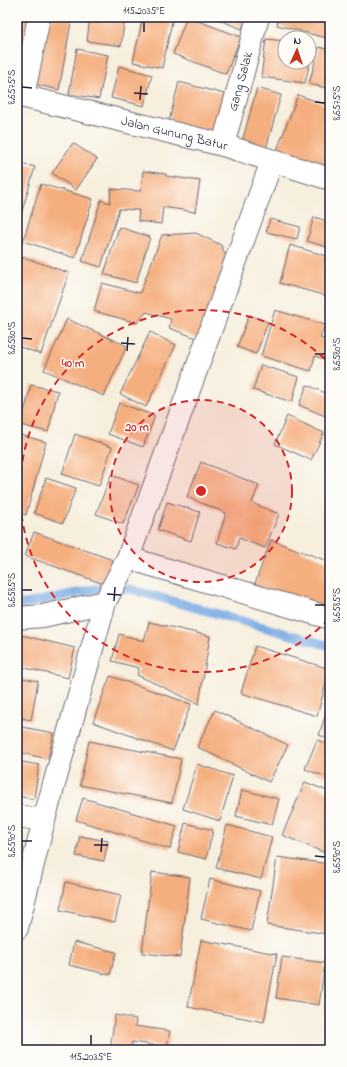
<svg xmlns="http://www.w3.org/2000/svg" width="347" height="1067" font-family="'Indie Flower',sans-serif">
<style>
.lines{fill:none;stroke-linecap:round;stroke-linejoin:round}
.stream{stroke:#79aae4;stroke-width:9}
.building{fill:#f5af7f}
.minor-casing{stroke:#6d6a74;stroke-width:24}
.minor{stroke:#fff;stroke-width:22}
.ticks{fill:none;stroke:#22223b;stroke-width:1.5}
.ring{fill:none;stroke:#d62828;stroke-width:2;stroke-dasharray:7 5}
.labels{text-anchor:middle;dominant-baseline:central;stroke-width:3;stroke-linejoin:round;paint-order:stroke}
.street-label{font-size:13px;fill:#22223b;stroke:#fdfcf7}
.centre{fill:#d62828;stroke:#fdfcf7;stroke-width:2}
.ring-label{font-size:12px;text-anchor:middle;font-weight:bold;fill:#d62828;stroke:#fdfcf7;stroke-width:3;stroke-linejoin:round;paint-order:stroke}
.neatline{fill:none;stroke:#22223b;stroke-width:1.5}
.ticks-label{font-size:10px;text-anchor:middle;fill:#22223b}
</style>
<rect width="100%" height="100%" fill="#fdfcf7"/>
<filter id="ink" filterUnits="userSpaceOnUse"><feTurbulence type="fractalNoise" baseFrequency=".025" numOctaves="2"/><feDisplacementMap in="SourceGraphic" scale="8" xChannelSelector="R" yChannelSelector="G"/><feConvolveMatrix kernelMatrix="1 2 1 2 8 2 1 2 1" color-interpolation-filters="sRGB"/></filter>
<filter id="wash" filterUnits="userSpaceOnUse"><feTurbulence type="fractalNoise" baseFrequency=".012" numOctaves="4" result="noise"/><feDisplacementMap in="SourceGraphic" scale="16" xChannelSelector="R" yChannelSelector="G"/><feGaussianBlur stdDeviation="0.9" result="paint"/><feColorMatrix in="noise" values="0 0 0 0 0 0 0 0 0 0 0 0 0 0 0 0 0 1.4 0 .05"/><feComposite in="paint" operator="in"/></filter>
<g filter="url(#wash)">
<rect width="100%" height="100%" fill="#f7efde"/>
<g class="lines">
<polyline class="stream" points="17,604 26,604 94,589 130,589 330,646"/>
</g>
<g id="blocks">
<g class="building">
<polygon points="17,17 72,17 59,90 17,80"/>
<polygon points="90,17 125,17 121,46 87,41"/>
<polygon points="143,17 173,17 162,68 133,62"/>
<polygon points="187,17 241,37 226,74 173,54"/>
<polygon points="212,17 247,17 242,29"/>
<polygon points="279,17 330,17 330,39 277,25"/>
<polygon points="266,39 285,41 285,62 309,62 309,44 314,45 305,83 261,77"/>
<polygon points="319,47 330,50 330,89 309,84"/>
<polygon points="77,49 108,55 99,99 69,94"/>
<polygon points="119,66 152,75 144,106 111,98"/>
<polygon points="179,82 232,96 221,135 169,121"/>
<polygon points="257,88 281,95 266,149 242,142"/>
<polygon points="298,95 330,106 330,169 277,150"/>
<polygon points="73,143 97,159 76,190 52,173"/>
<polygon points="17,162 35,167 17,228"/>
<polygon points="143,171 166,174 166,176 200,181 195,212 163,207 161,224 138,221 139,210 119,209 101,267 82,261 101,200 110,203 111,189 141,191"/>
<polygon points="41,184 93,199 75,258 23,241"/>
<polygon points="314,217 330,222 330,248 307,241"/>
<polygon points="270,219 300,227 297,239 266,232"/>
<polygon points="119,227 150,237 136,283 104,274"/>
<polygon points="196,233 221,245 227,259 202,340 169,328 171,319 146,312 137,323 94,311 102,283 140,293 162,235"/>
<polygon points="290,245 330,257 330,297 280,283"/>
<polygon points="23,257 69,273 41,354 17,346 17,273"/>
<polygon points="275,310 325,325 320,338 330,341 330,361 315,356 311,371 261,356"/>
<polygon points="249,315 268,322 256,354 237,347"/>
<polygon points="67,319 127,346 104,396 44,370"/>
<polygon points="150,332 176,345 146,407 120,394"/>
<polygon points="261,365 299,377 292,402 253,390"/>
<polygon points="31,385 58,391 48,432 21,425"/>
<polygon points="307,385 330,395 330,418 299,405"/>
<polygon points="119,403 155,416 143,447 108,434"/>
<polygon points="287,416 324,433 311,460 275,444"/>
<polygon points="17,434 46,442 26,515 17,512"/>
<polygon points="75,434 112,447 99,486 62,474"/>
<polygon points="201,462 259,485 252,503 279,514 265,548 239,538 236,549 217,543 226,513 187,497"/>
<polygon points="330,473 330,487 325,485"/>
<polygon points="111,475 139,485 123,524 96,514"/>
<polygon points="46,478 76,488 63,523 34,513"/>
<polygon points="167,502 200,512 191,541 158,530"/>
<polygon points="17,530 21,532 17,543"/>
<polygon points="34,532 113,560 104,584 25,556"/>
<polygon points="271,540 330,562 330,600 325,612 254,586"/>
<polygon points="149,622 210,636 199,704 137,675 139,668 112,661 119,634 144,641"/>
<polygon points="17,634 75,648 68,678 17,666"/>
<polygon points="255,646 330,669 317,716 241,693"/>
<polygon points="110,676 191,704 173,751 93,722"/>
<polygon points="17,677 38,681 31,720 17,717"/>
<polygon points="215,710 288,745 269,782 197,747"/>
<polygon points="327,710 330,711 330,739 319,735"/>
<polygon points="17,726 54,733 48,759 17,752"/>
<polygon points="317,740 330,745 330,778 305,769"/>
<polygon points="89,741 181,759 172,803 80,785"/>
<polygon points="17,761 39,765 34,799 17,796"/>
<polygon points="197,764 233,776 220,821 183,809"/>
<polygon points="305,782 330,792 330,855 282,835"/>
<polygon points="242,790 279,799 272,825 236,816"/>
<polygon points="83,798 177,826 170,849 76,820"/>
<polygon points="185,823 213,830 206,859 178,852"/>
<polygon points="227,825 272,837 261,879 216,868"/>
<polygon points="80,836 108,841 104,861 76,856"/>
<polygon points="277,857 330,864 330,920 328,934 267,925"/>
<polygon points="152,872 190,877 180,957 142,953"/>
<polygon points="210,879 260,891 251,931 201,919"/>
<polygon points="66,882 121,895 115,922 60,910"/>
<polygon points="201,940 277,954 264,1022 188,1007"/>
<polygon points="74,942 116,952 110,975 69,965"/>
<polygon points="282,957 325,963 319,1005 276,998"/>
<polygon points="329,1007 330,1007 330,1018 327,1017"/>
<polygon points="115,1015 136,1019 135,1026 170,1031 167,1047 132,1042 131,1050 110,1050"/>
</g>
</g>
</g>
<g filter="url(#ink)">
<use href="#blocks" fill-opacity="0" stroke="#6d6a74" stroke-width="1"/>
<g class="lines">
<defs>
<g id="minor">
<path id="s1" d="M17,95L223,145L330,179"/>
<polyline points="23,97 39,17"/>
<path id="s2" d="M223,145L258,17"/>
<polyline points="128,558 330,618"/>
<polyline points="17,618 43,616 105,602"/>
<polyline points="17,816 44,820"/>
<polyline points="17,928 44,820 105,602 128,558 272,161"/>
</g>
</defs>
<use href="#minor" class="minor-casing"/>
<use href="#minor" class="minor"/>
</g>
</g>
<path class="ticks" d="M144,32V22M22,87L32,88M134,93L148,94M140,100L141,86M315,102L325,103M22,338L32,339M121,343L135,344M127,351L128,337M315,354H325M22,590H32M107,594L121,595M114,601L115,587M315,605H325M22,841H32M94,845H108M101,852L102,838M315,856L325,857M91,1045V1035"/>
<circle cx="201" cy="491" r="91" fill="#d62828" fill-opacity=".12"/>
<g class="ring">
<circle cx="201" cy="491" r="91"/>
<path d="M329 619A181 181 0 1 1 329 363"/>
</g>
<g class="labels">
<g class="street-label">
<text stroke="none"><textPath href="#s2" startOffset="66">Gang Salak</textPath></text>
<text stroke="none"><textPath href="#s1" startOffset="162">Jalan Gunung Batur</textPath></text>
</g>
</g>
<circle cx="201" cy="491" r="6" class="centre"/>
<g class="ring-label">
<text x="73" y="367">40 m</text>
<text x="137" y="431">20 m</text>
</g>
<rect width="347" height="1067" fill="none" stroke="#fdfcf7" stroke-width="44"/>
<g transform="translate(297 50) rotate(3)"><circle r="19" fill="#fdfcf7" stroke="#a5a5ac"/>
<path d="M0-3L7 15L0 10L-7 15Z" fill="#c8321e"/>
<text y="-6" font-size="11" font-weight="bold" text-anchor="middle" fill="#22223b">N</text>
</g>
<rect x="22" y="22" width="303" height="1023" class="neatline"/>
<g class="ticks-label">
<text x="144" y="14">115.2035°E</text>
<text transform="translate(11 87) rotate(-90)" y="4">8.6575°S</text>
<text transform="translate(336 103) rotate(-90)" y="4">8.6575°S</text>
<text transform="translate(11 338) rotate(-90)" y="4">8.6580°S</text>
<text transform="translate(336 354) rotate(-90)" y="4">8.6580°S</text>
<text transform="translate(11 590) rotate(-90)" y="4">8.6585°S</text>
<text transform="translate(336 605) rotate(-90)" y="4">8.6585°S</text>
<text transform="translate(11 841) rotate(-90)" y="4">8.6590°S</text>
<text transform="translate(336 857) rotate(-90)" y="4">8.6590°S</text>
<text x="91" y="1060">115.2035°E</text>
</g>
</svg>
